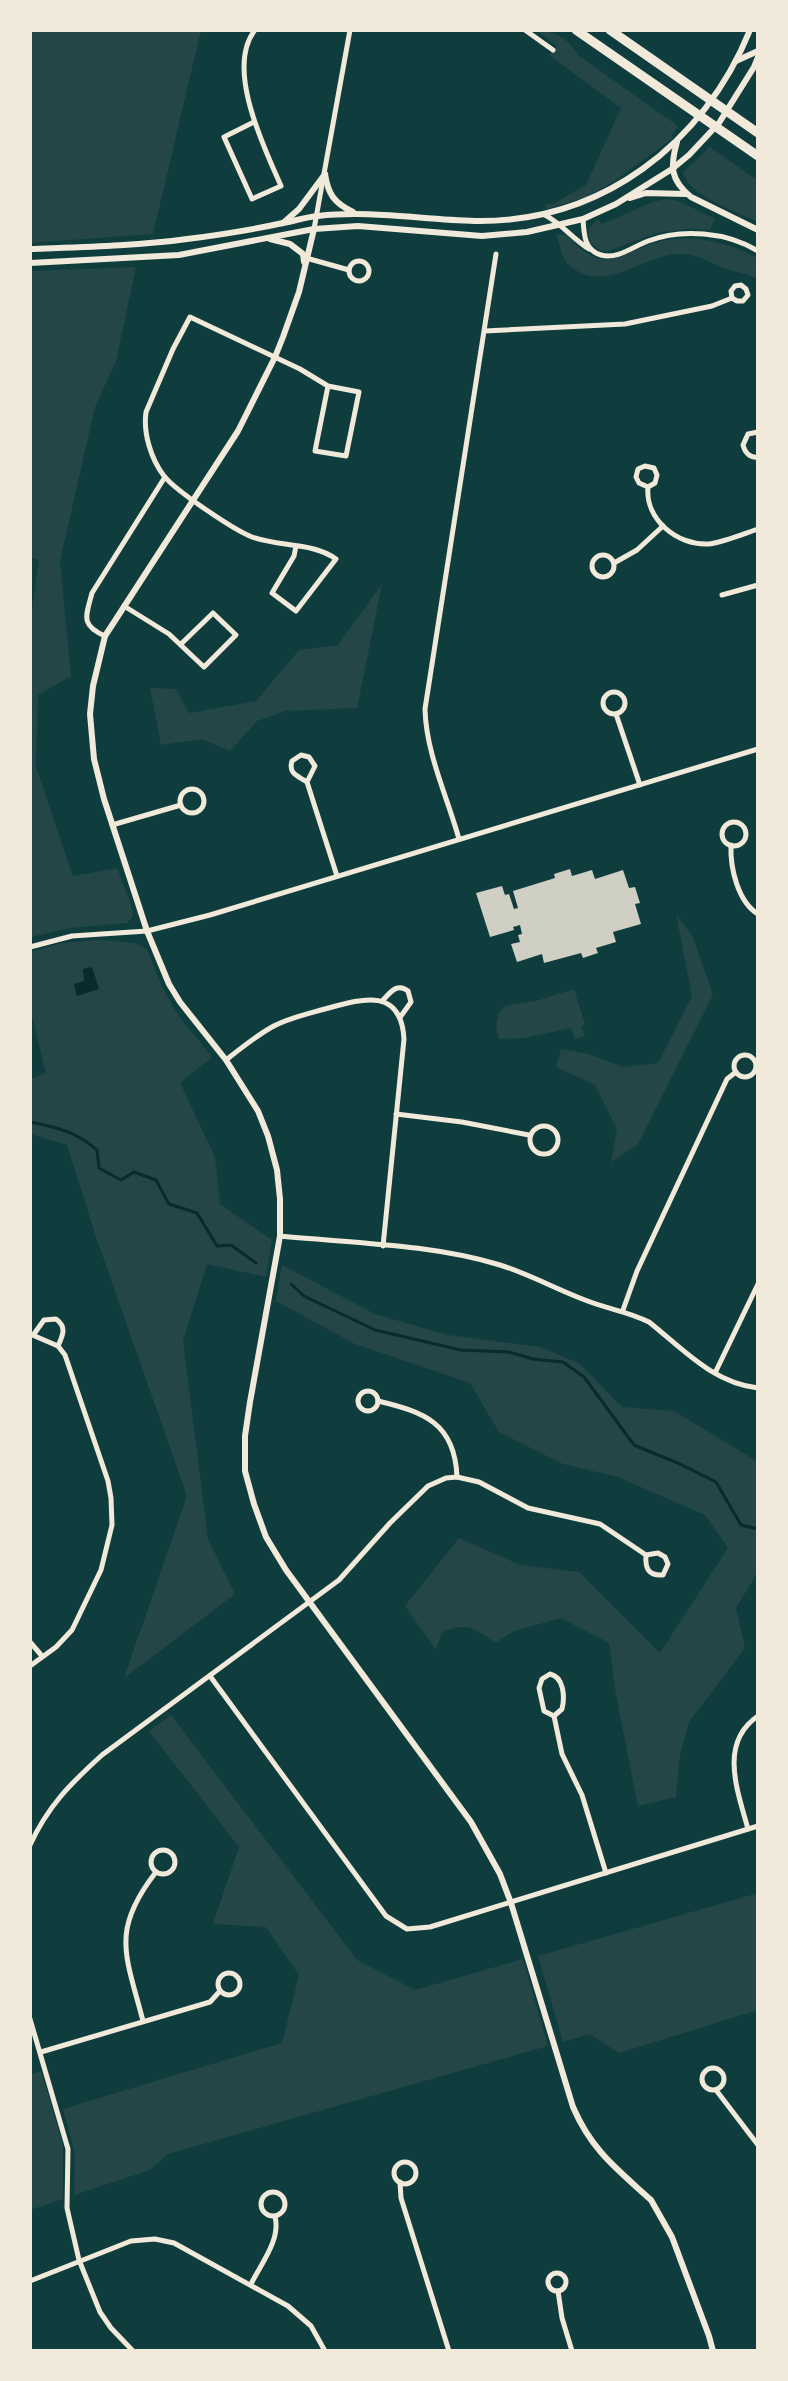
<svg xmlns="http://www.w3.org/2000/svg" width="788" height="2381" font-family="Cabin,sans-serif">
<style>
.green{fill:#244646}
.water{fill:#0a2a2b}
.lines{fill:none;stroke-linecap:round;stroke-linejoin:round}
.stream{stroke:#0a2a2b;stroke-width:3}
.building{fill:#cfcfc3}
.minor{stroke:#f1e9da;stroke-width:5}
.tertiary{stroke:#f1e9da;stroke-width:6}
.motorway{stroke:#f1e9da;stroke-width:9}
</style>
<rect width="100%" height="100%" fill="#0f3d3e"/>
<g class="green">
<polygon points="30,30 201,30 153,234 30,243"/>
<path d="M536,30C556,30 568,39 579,56L678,126L672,135L673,138L616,180L587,197L546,209L545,205L555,203L586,185L621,108L549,55L557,46Z"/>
<path d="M710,147L758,181V222C737,212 687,195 683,172Z"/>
<path d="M667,199L679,201L715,219L710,230L687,229L657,233L607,251H602L590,243L588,230L597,219L602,224C624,216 645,202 667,199Z"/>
<path d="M556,234L567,235C609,282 620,248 667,240C700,235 729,243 758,258V280C748,272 735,273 723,268C707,261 696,253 677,254C642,256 600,297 567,263C562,257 559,243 556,234Z"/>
<polygon points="136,267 116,361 95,407 60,561 71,676 38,695 36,767 73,876 117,868 132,907 133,917 127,923 71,928 30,937 30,624 39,560 30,558 30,271"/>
<polygon points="382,584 357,708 285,711 257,721 230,751 202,739 161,745 150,688 176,689 189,713 256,701 299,650 338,645"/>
<polygon points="676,914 693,937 713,995 638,1144 611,1162 617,1129 595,1085 556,1067 561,1049 589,1054 623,1067 658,1063 692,996"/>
<polygon points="100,940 135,943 147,949 162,987 178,1015 212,1057 180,1083 215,1157 220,1204 272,1240 266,1277 207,1264 183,1341 208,1539 235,1594 124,1678 187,1496 96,1237 67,1145 30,1134 30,1079 46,1073 30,1008 30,952 62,943"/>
<polygon points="574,989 585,1024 581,1026 585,1036 575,1039 571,1028 525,1038 499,1039 496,1027 499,1013 505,1006 536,1001"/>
<path d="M282,1265L375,1314L448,1335L541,1347L580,1364L622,1407L674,1411L758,1462V1572L736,1608L745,1648L689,1722L680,1755L676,1797L638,1806L616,1695L609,1643L561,1618L514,1631L495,1643C474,1627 466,1622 441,1633L436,1650L405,1606L459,1538L520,1565L579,1572L660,1653L728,1548L705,1515L618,1477L563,1464L499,1432L470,1383L355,1344L276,1301Z"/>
<polygon points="171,1715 357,1960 415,1990 523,1959 548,2046 168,2154 150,2170 74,2195 75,2154 63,2109 282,2043 299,1975 266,1927 213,1924 239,1847 149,1731"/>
<polygon points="758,1893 758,2010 619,2053 590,2034 563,2042 538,1956"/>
<polygon points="41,2071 63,2145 63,2199 30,2210 30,2074"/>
</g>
<polygon class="water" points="92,967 99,989 77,996 74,984 84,981 83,969"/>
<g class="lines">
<g class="stream">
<path d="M30,1122C56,1127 77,1132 97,1150L99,1168L121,1180L134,1172L156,1180L169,1204L197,1213L217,1246L231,1245L256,1263"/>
<polyline points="291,1284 304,1296 375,1330 461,1350 509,1352 533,1359 563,1362 584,1377 634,1445 680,1464 716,1482 741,1525 758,1529"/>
</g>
</g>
<polygon class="building" points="570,869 572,876 592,870 595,879 623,870 629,888 635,887 640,903 635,904 641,924 613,932 616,942 596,948 598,953 583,958 581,953 544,963 542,954 517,962 511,944 520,942 518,935 522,934 520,925 513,927 514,930 490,937 476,893 502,886 505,895 509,894 514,909 518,908 513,891 555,878 554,874"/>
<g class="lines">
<g class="minor">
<polyline points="525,30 553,50"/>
<path d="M254,122L224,137L252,199L281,186C264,147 225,68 255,30"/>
<path d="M543,214C560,222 573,239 589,249"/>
<path d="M583,219C584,234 584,250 601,255C617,260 634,246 648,241C682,228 727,232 758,251"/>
<polyline points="314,229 350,30"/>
<polyline points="306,258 349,270"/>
<circle cx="359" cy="271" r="10"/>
<polyline points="485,331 625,324 712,306 732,298 737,301 743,301 748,295 746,289 741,285 735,286 731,291 732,298"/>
<path d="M758,432L748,434L743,445C745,453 750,458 758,457"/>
<path d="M648,487L639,483L636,477L638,469L645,466L654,468L657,475L655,483L648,487C645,519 677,546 709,544C725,542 743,534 758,529"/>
<path d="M296,546L294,556L272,593L296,611L336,559C313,542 278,547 252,537C234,530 176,491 164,476C151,459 143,433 146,412L173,349L190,317L300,369L328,386L359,392L346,456L315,451L328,386"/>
<circle cx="603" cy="566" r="11"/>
<polyline points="614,563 637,550 663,526"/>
<polyline points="722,595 758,585"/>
<polyline points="124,606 169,634 204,667 236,635 213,613 181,644"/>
<path d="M105,636C80,625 86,616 92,593L165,477"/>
<circle cx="614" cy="703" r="11"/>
<polyline points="616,714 640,785"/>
<path d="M301,755L309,757L315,766L307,782C298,776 288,774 292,761Z"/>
<polyline points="307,782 337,876"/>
<circle cx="192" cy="801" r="12"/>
<circle cx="734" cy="834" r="12"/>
<polyline points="112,825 181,805"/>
<path d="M459,839C447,796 426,753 425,709L496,254"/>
<path d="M731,845C730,868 738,902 758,914"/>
<polyline points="30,947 72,936 147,931 210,915 758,749"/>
<path d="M382,1001C390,993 397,982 408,991L411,1002L401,1016"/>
<circle cx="745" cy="1066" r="11"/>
<path d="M226,1060C241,1048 256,1036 272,1027C288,1018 307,1014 325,1009C361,999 401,986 404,1039L383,1246"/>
<polyline points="396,1114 462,1122 529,1135"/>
<circle cx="544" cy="1140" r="14"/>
<path d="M280,1236C351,1243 431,1244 500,1265C529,1274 556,1289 585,1300C607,1309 627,1311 649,1322C683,1349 713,1383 758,1388"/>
<polyline points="623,1310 637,1271 727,1079 736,1072"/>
<polyline points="30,1334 58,1346 65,1355 108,1481 111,1498 112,1525 101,1570 72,1630 56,1647 30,1666"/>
<path d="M34,1334L44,1320L56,1319C67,1327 63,1335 58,1346"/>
<polyline points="715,1373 758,1284"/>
<circle cx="368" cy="1401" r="10"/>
<path d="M378,1401C424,1412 455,1423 457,1477"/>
<path d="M658,1553L665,1557L668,1564L663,1575C648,1576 645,1568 646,1555Z"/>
<polyline points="30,1642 42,1656"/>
<path d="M550,1674C564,1677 565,1697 562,1709L554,1716L544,1711L539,1688L542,1679Z"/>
<polyline points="210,1676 386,1916 407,1929 430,1927 758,1826"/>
<polyline points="554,1716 562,1754 582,1795 606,1873"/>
<path d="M748,1829C738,1792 718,1743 758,1716"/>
<path d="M30,1845C48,1806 70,1784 102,1755L339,1580L390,1523L428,1486L446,1478L457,1477L479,1482L528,1508L600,1524L646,1555"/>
<circle cx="163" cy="1862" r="12"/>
<circle cx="229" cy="1984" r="11"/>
<polyline points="30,2019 68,2149 67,2208 79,2260 100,2312 111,2328 133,2351"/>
<path d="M143,2021C126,1955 110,1931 156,1872"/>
<polyline points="41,2052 210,2002 220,1991"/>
<circle cx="713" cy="2079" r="11"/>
<polyline points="716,2090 758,2145"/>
<circle cx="405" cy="2173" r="11"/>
<polyline points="400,2182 401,2198 449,2351"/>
<circle cx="273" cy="2204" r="12"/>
<circle cx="557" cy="2282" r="9"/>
<polyline points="30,2281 131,2241 155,2239 174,2243 288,2306 311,2326 325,2351"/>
<path d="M251,2284C261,2264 281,2239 275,2217"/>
<polyline points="558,2291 562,2318 572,2351"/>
</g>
<g class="tertiary">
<polyline points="736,61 758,51"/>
<path d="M677,142C670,166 670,180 691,197L758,230"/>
<path d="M325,174C328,194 334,203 353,212"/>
<polyline points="630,198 646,193 686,194"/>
<polyline points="283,223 299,209 325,174"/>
<path d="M314,229L299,292L283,337L275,357L238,431L105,636L93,686L90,714L94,759L104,799L147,931L169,984L180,1002L226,1060L258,1111L268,1136L277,1170L280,1199V1236L250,1402L245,1436V1471L254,1504L266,1537L286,1570L471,1822L500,1874L511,1903L573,2107C592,2151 617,2169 651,2200L672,2237L709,2336L713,2351"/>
<polyline points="270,239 290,244 303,254 304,262"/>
<path d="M30,249C82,247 135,246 187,239C219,235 251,230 283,223C294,221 306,217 318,216C371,210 423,220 475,221C601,223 704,144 750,30"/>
<polyline points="30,263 179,255 314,229 358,226 482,236 527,232 583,219 616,204 672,169 689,155 719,123 754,67 758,57"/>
</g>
<g class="motorway">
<polyline points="576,30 758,156"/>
<polyline points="610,30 758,133"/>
</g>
</g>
<rect width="788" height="2381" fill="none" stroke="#f1e9da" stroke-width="64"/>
</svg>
